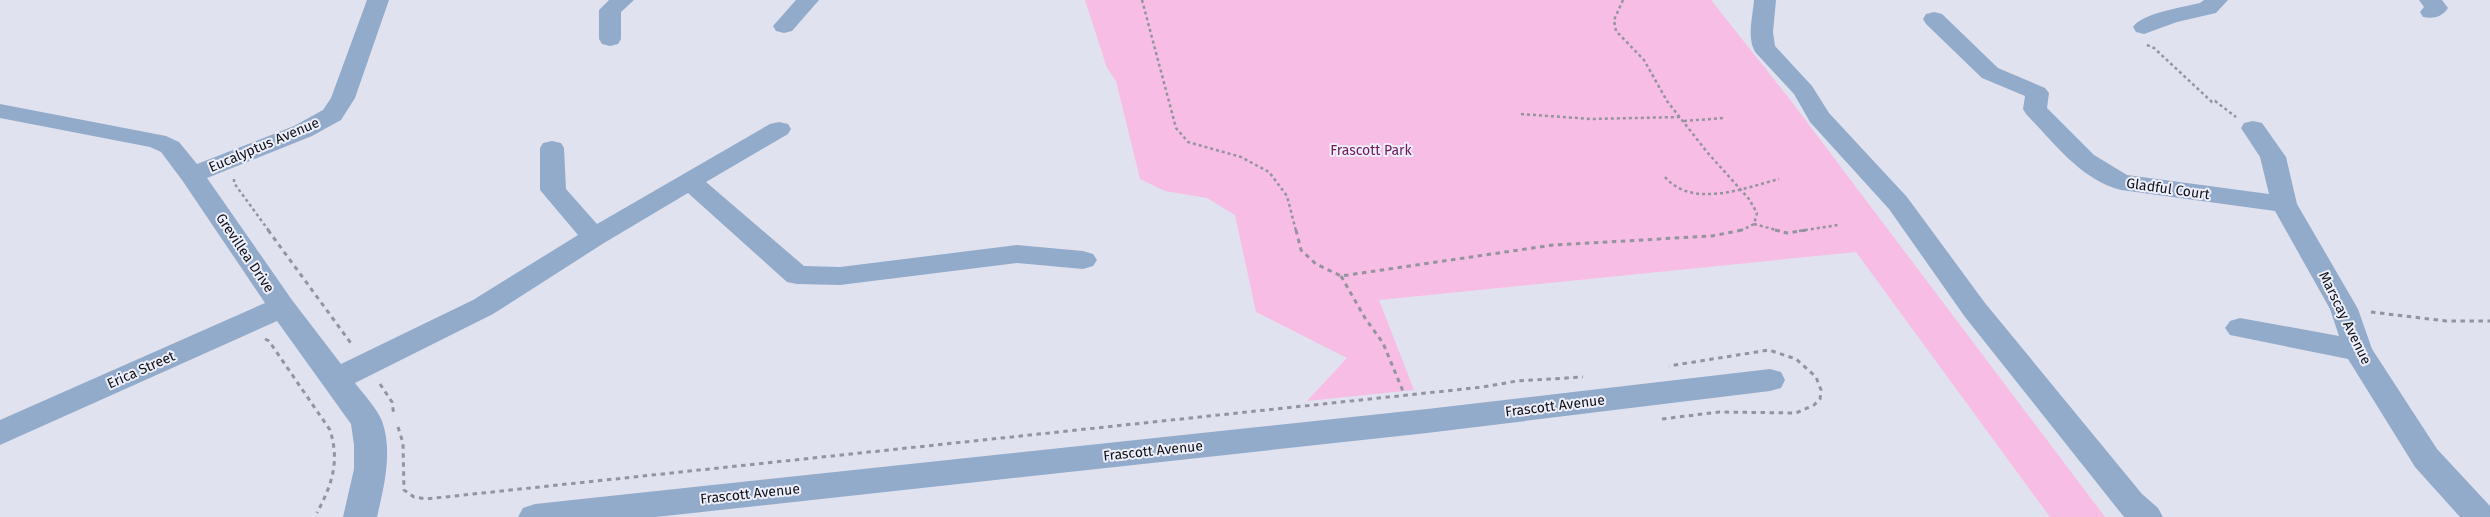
<svg xmlns="http://www.w3.org/2000/svg" width="2490" height="517" font-family="'Fira Sans',sans-serif">
<style>
.green{fill:#f7bde4}
.lines{fill:none;stroke-linecap:round;stroke-linejoin:round}
.path-far1{stroke:#93949e;stroke-width:2.5;stroke-dasharray:3 3;stroke-linecap:butt}
.path{stroke:#93949e;stroke-width:3;stroke-dasharray:4.5 4.5;stroke-linecap:butt}
.minor{fill:#93abca;fill-rule:evenodd}
.labels{text-anchor:middle;dominant-baseline:central;stroke-width:4;stroke-linejoin:round;paint-order:stroke}
.street-label{font-size:14px;fill:#101115;stroke:#eeeffd}
.park-label{font-size:14px;fill:#72175d;stroke:#eeeffd}
</style>
<rect width="100%" height="100%" fill="#e1e2f0"/>
<polygon class="green" points="1085,0 1711,0 1788,97 2105,517 2050,517 1856,252 1379,300 1414,390 1307,401 1347,358 1256,312 1235,215 1207,198 1165,191 1140,179 1116,81 1107,68"/>
<g class="lines">
<g class="path-far1">
<polyline points="1142,0 1176,128 1188,142 1241,157 1269,172 1287,196 1296,231"/>
<polyline points="1623,0 1614,20 1616,31 1644,60 1667,101 1707,152 1749,199 1757,213 1754,224 1740,231"/>
<polyline points="2147,45 2154,48 2212,102 2215,101 2236,117"/>
<polyline points="1521,114 1591,119 1680,117"/>
<polyline points="1684,121 1724,118"/>
<path d="M1665,177C1692,209 1745,188 1779,179"/>
<polyline points="234,179 234,183 269,231"/>
<polyline points="1754,224 1780,231"/>
<polyline points="1799,231 1838,225"/>
</g>
<g class="path">
<polyline points="268,230 353,346"/>
<polyline points="1296,230 1301,250 1316,264 1341,276 1553,245 1712,236 1742,230"/>
<polyline points="1775,230 1787,233 1807,230"/>
<polyline points="1341,276 1365,318 1383,343 1405,396"/>
<polyline points="2371,312 2446,321 2490,321"/>
<path d="M265,339L269,341L330,430C340,462 332,484 317,513"/>
<polyline points="380,384 392,402 394,416"/>
<polyline points="1662,419 1719,412 1796,413 1814,405 1820,399 1821,390 1816,377 1796,359 1769,350 1669,366"/>
<polyline points="398,427 403,443 404,490 414,497 426,499 1483,387 1517,381 1583,377"/>
</g>
<g class="minor">
<path d="M367,0H389L355,98L341,120L312,136L207,178L292,300L341,364L473,300L578,235L540,190V148L543,143L552,141L561,143L564,148L566,189L597,224L770,124L779,122L788,124L791,129L788,134L706,182L804,266L840,267L1017,245L1083,251L1093,254L1097,260L1093,266L1083,269L1017,263L840,285L797,284L787,282L688,193L604,243L493,314L355,383C364,395 376,407 382,421C393,451 384,487 377,517H343L354,469V445L351,424L277,321L0,445V420L265,303L182,180L161,152L150,147L0,118V104L166,136L179,142L197,164L294,126L323,110L331,98Z"/>
<polygon points="609,0 634,0 621,12 621,39 618,44 610,46 602,44 599,39 599,10"/>
<polygon points="796,0 819,0 792,31 784,33 776,31 773,26"/>
<path d="M1754,0H1776L1773,32L1775,46L1812,86L1829,113L1907,197L1985,303L2142,494L2158,508L2163,517H2124L1965,317L1889,209L1810,122L1794,94L1756,53C1746,39 1753,16 1754,0Z"/>
<path d="M2204,0H2228L2216,13L2177,22L2144,34L2136,32L2133,27C2142,13 2184,7 2200,3Z"/>
<path d="M2419,0H2442L2448,8C2442,17 2434,19 2423,17L2420,12L2424,7Z"/>
<path d="M1934,12L1942,14L1998,68L2045,88L2049,93L2047,108L2094,155L2127,175L2269,194L2260,157L2241,128L2244,123L2253,121L2262,123L2286,157L2297,204L2358,309L2372,349L2437,449L2490,506V517H2460L2415,467L2348,359L2230,335L2225,328L2230,321L2240,318L2339,336L2330,309L2275,211L2121,190C2081,180 2054,143 2026,114L2023,109L2025,96L1982,78L1926,24L1923,19L1926,14Z"/>
<polygon points="1770,369 1781,372 1785,380 1781,388 1770,391 1427,433 656,517 518,517 523,508 535,504 1427,409"/>
</g>
</g>
<g class="labels">
<g class="street-label">
<text transform="translate(264 145) rotate(-23)">Eucalyptus Avenue</text>
<text transform="translate(2168 189) rotate(8)">Gladful Court</text>
<text transform="translate(245 253) rotate(56)">Grevillea Drive</text>
<text transform="translate(2345 318) rotate(64)">Marscay Avenue</text>
<text transform="translate(141 370) rotate(-24)">Erica Street</text>
<text transform="translate(1555 406) rotate(-7)">Frascott Avenue</text>
<text transform="translate(1153 451) rotate(-6)">Frascott Avenue</text>
<text transform="translate(750 494) rotate(-6)">Frascott Avenue</text>
</g>
<g class="park-label">
<text x="1371" y="150">Frascott Park</text>
</g>
</g>
</svg>
